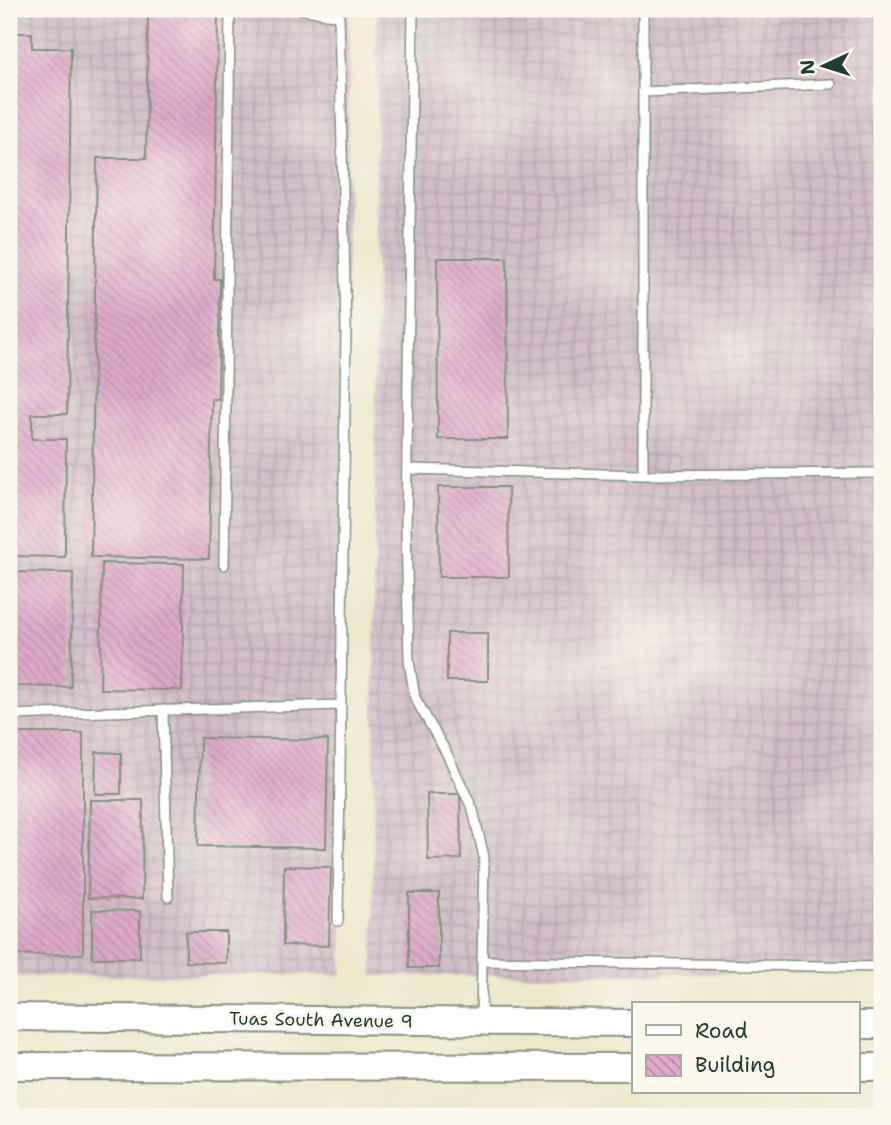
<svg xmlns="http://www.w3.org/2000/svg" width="891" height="1125" font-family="'Shantell Sans',sans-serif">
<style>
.industrial{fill:url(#industrial-grid)}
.building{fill:url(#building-back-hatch)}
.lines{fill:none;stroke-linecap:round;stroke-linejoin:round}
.lane-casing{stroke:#869280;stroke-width:12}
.secondary-casing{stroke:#869280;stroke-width:30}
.lane{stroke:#fff;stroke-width:9}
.secondary{stroke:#fff;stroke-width:26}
.labels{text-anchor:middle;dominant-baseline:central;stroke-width:5;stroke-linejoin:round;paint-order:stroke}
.street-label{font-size:18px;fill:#1f3d34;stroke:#fbf7ec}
</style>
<defs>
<pattern id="industrial-grid" width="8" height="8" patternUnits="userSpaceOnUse" patternTransform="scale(1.75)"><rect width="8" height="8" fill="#d2bdc8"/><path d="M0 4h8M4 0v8" fill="none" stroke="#b4a3ac"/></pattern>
<pattern id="building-back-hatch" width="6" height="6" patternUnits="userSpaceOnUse" patternTransform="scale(1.75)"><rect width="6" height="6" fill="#dea9ca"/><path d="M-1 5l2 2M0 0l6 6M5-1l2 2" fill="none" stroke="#b38ba5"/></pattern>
</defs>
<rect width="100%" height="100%" fill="#fbf7ec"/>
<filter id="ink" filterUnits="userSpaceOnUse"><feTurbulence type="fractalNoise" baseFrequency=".0143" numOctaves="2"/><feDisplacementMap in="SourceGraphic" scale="14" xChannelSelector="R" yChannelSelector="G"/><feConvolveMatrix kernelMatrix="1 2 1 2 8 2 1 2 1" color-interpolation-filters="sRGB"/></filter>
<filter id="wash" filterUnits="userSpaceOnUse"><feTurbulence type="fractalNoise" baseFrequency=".00686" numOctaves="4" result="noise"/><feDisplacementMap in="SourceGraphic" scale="28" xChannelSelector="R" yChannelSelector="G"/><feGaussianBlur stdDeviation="1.57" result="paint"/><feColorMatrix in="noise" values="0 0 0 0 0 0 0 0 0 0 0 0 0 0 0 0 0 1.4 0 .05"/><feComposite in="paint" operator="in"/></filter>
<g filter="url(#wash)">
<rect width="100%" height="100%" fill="#ede8cc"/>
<g class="industrial">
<polygon points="9,9 349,9 342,974 9,977"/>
<polygon points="377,9 882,9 882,972 373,976"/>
</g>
<g id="blocks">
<g class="building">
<polygon points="148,14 218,15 214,279 220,279 218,399 212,399 209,559 91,557 97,158 146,158"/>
<polygon points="9,24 12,24 12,33 32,33 32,48 71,48 67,414 32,414 32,439 66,439 65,557 9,556"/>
<polygon points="437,258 507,258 508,439 438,439"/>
<polygon points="438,487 508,487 509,577 439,577"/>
<polygon points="102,563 184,564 182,690 100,689"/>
<polygon points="9,572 73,573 71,687 9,686"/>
<rect x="447" y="633" width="41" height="48"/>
<polygon points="9,733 83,733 83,954 9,955 9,925 12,925 12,903 9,897"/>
<polygon points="200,738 328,740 326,848 198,846"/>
<polygon points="96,752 121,753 121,794 95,794"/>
<polygon points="427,794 460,794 461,859 428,860"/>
<polygon points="90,800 143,800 142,899 88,898"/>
<polygon points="284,866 331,867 329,946 283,945"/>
<rect x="409" y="893" width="30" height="75"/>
<polygon points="92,910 140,911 140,958 92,958"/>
<polygon points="186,932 226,932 226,963 186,962"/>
</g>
</g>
</g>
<g filter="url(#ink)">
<use href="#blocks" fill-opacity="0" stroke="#869280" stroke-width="2"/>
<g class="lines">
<defs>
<g id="lane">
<polyline points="301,9 339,16 346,328 338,921"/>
<polyline points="413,9 406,525 409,661 415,698 446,752 473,810 484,857 481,1020"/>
<polyline points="643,9 643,475"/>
<polyline points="643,92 831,84"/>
<polyline points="407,469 643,475 882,473"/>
<polyline points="224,565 230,9"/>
<polyline points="163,710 168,897"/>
<polyline points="9,715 341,705"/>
<polyline points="482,961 882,967"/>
</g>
<g id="secondary">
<polyline points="9,1017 634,1023"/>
<polyline points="858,1025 882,1025"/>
<polyline points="9,1066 634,1067"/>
<polyline points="858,1067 882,1067"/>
</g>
</defs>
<use href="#lane" class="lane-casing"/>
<use href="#secondary" class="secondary-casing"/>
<use href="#lane" class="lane"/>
<use href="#secondary" class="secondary"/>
</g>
</g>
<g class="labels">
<g class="street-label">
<text transform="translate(321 1020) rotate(1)">Tuas South Avenue 9</text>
</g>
</g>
<rect width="891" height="1125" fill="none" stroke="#fbf7ec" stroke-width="35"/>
<rect x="632" y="1002" width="228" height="91" fill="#fbf7ec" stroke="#a3ada2" stroke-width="2"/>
<rect x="646" y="1025" width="35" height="10" fill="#ffffff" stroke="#a3ada2" stroke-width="2"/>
<text x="695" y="1038" font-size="21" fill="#1f3d34">Road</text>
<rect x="646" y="1055" width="35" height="21" fill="url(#building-back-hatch)" stroke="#a3ada2" stroke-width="2"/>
<text x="695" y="1072" font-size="21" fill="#1f3d34">Building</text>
<g transform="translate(824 66) rotate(266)" stroke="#fbf7ec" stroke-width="5" paint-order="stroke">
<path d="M0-5L12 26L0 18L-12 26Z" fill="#1f3d34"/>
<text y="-10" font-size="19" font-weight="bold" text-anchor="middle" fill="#1f3d34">N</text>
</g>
</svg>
